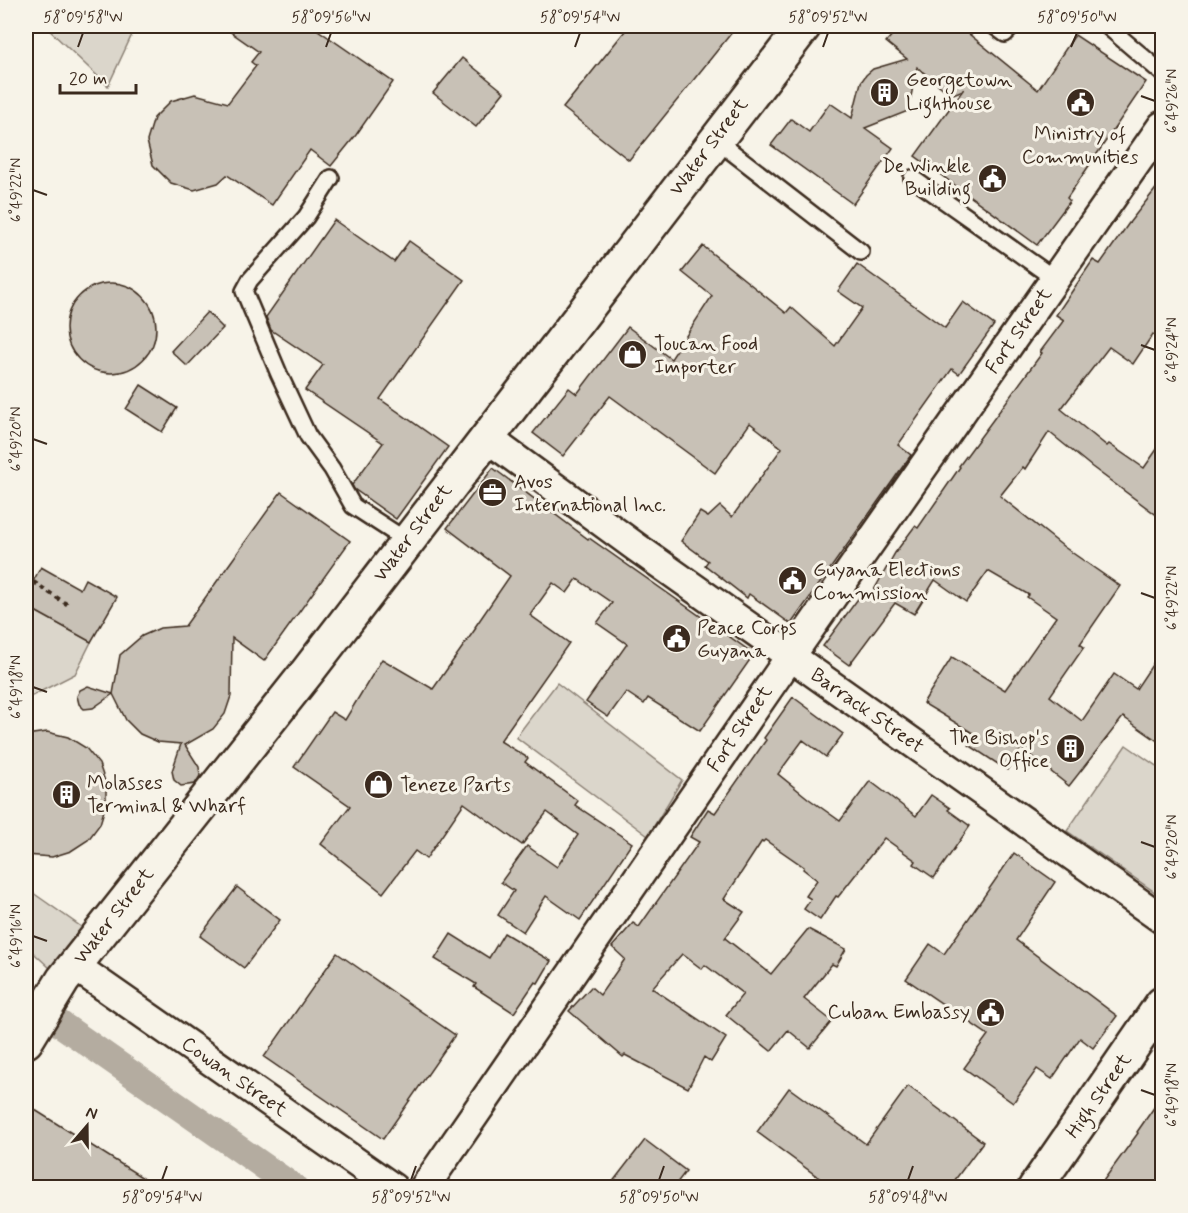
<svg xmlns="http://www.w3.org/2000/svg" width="1188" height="1213" font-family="Mynerve,sans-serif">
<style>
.green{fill:#dbd6cb;stroke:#8b8074;stroke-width:1.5}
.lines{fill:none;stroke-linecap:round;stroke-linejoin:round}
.canal{stroke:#b4aca0;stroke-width:27}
.building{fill:#c8c1b6;stroke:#3b2a1e;stroke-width:1.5}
.lane-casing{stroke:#3b2a1e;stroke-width:20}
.street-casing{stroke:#3b2a1e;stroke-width:33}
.secondary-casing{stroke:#3b2a1e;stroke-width:38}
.path{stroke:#3b2a1e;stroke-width:4;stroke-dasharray:4.5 4.5;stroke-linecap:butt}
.lane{stroke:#f7f3e8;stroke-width:15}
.street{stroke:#f7f3e8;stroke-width:28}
.secondary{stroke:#f7f3e8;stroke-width:33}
.ticks{fill:none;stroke:#3b2a1e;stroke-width:2}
.labels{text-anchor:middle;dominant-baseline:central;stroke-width:6;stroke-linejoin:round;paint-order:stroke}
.poi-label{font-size:20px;fill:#3b2a1e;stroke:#f7f3e8;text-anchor:start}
.street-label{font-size:20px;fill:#3b2a1e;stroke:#f7f3e8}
.neatline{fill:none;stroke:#3b2a1e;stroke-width:2}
.ticks-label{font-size:15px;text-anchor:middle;fill:#3b2a1e}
</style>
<rect width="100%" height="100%" fill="#f7f3e8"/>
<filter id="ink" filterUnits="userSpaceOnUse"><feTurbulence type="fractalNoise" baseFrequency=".0167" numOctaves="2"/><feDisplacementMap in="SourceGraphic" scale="12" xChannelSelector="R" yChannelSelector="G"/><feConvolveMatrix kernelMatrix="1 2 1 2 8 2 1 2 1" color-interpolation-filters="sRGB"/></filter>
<g filter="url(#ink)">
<g class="green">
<polygon points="45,26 136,26 108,86"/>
<polygon points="26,606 91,642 75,674 26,699"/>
<polygon points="557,683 682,780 648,836 516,737"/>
<polygon points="1126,745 1162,770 1162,897 1067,831"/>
<polygon points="26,888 97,938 63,980 26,946"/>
</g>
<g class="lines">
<polyline class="canal" points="26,1000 295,1188"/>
</g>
<g class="building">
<polygon points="222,26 312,26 393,82 356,135 331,166 310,150 272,205 227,175 218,183 194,190 171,183 153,165 147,141 154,118 171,101 195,94 228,103 256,66 251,62 259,52"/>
<polygon points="629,26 737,26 629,160 563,108"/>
<polygon points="900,26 959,26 1038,90 1075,35 1146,82 1067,198 1070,201 1037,245 915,156 963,90 951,95 917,67 908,111 865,128 893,148 853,204 771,145 791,119 809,132 830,103 852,118 861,82 866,75 873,69 907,59 886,42"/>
<polygon points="462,58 504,92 476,127 433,93"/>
<polygon points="1162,181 1162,341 1153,334 1133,364 1109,347 1061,409 1107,446 1109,444 1144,468 1162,442 1162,519 1092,467 1049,432 1025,469 1023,467 1000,496 1064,547 1120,586 1080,644 1084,647 1050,696 1082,721 1114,674 1136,689 1162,650 1162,744 1123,717 1069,786 1021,748 1007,770 969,745 976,735 923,703 952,657 1005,690 1056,617 1027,597 1029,595 988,571 966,602 935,580 914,614 895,603 849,665 823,646 863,592 870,597 895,553 915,526 918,528 960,467 959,466 1042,353 1040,352 1064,320 1056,315 1093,260 1100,264 1129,223"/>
<polygon points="334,220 394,262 409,241 464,280 380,399 448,447 396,519 354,489 352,485 383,443 305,390 323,365 271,330 266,317"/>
<polygon points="703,246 786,313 791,307 835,346 862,308 838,291 857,264 945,328 963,302 994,325 959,374 952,369 898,445 911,455 791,624 749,594 747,598 705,565 708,561 681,541 700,512 708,517 720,506 732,517 782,448 750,423 715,473 610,396 563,456 533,433 569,388 577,394 628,327 671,359 712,296 682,272"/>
<circle cx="111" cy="328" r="45"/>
<polygon points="207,312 223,328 187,366 171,351"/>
<polygon points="141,385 177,408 162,432 126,409"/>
<polygon points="493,468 588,539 589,538 754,654 700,731 648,698 644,704 626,692 608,717 586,702 627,644 597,623 612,603 577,579 567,593 553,583 530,615 569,643 500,741 528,758 525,762 578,801 575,805 632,843 580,920 546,896 523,932 498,915 514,891 501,882 527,846 557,867 578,835 547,812 522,845 464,803 426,859 415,851 383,893 321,844 350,806 294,767 332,712 345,720 382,659 433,689 476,628 475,627 510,576 447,528"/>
<polygon points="281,492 350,541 264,661 232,638 231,696 225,714 213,729 185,745 199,767 200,776 195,784 181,786 174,780 172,771 181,744 158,742 140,734 126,720 113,694 93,708 84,709 79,704 77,696 80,690 88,686 113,694 120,655 142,636 160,628 185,626"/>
<polygon points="41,567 80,589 85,579 117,597 91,642 26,606 26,594"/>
<polygon points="793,697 843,734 826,757 803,740 778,774 809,799 840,821 870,781 916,816 931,795 950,808 948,810 970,826 934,878 914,864 916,861 884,838 838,897 836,896 820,920 804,909 811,899 806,896 817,880 803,869 804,867 765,840 763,842 762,841 724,899 744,912 725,938 771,974 808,929 846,949 836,966 832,964 804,999 832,1021 810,1048 788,1030 771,1051 726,1015 743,994 705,965 702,969 682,954 652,988 726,1038 711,1062 704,1057 688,1088 625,1055 623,1057 569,1011 591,987 600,995 625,959 612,947 633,923 639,927 699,842 690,837 708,809 715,813 766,740 764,738"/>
<polygon points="47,732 68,737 86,748 99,764 106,784 106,804 100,824 88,840 71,851 52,857 26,855 26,735"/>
<polygon points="1014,853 1055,882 1016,940 1117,1016 1093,1048 1080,1038 1052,1079 1037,1069 1013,1103 964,1068 988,1035 906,979 930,944 944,954"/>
<polygon points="237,887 280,920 244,968 200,936"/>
<polygon points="504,933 551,961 538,983 535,982 514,1013 474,987 476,984 435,959 451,934 489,958"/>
<polygon points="337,953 455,1035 383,1139 264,1057"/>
<polygon points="908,1086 983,1142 949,1188 833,1188 757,1132 789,1088 866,1144"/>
<polygon points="1162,1096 1162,1188 1098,1188 1138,1133 1137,1132"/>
<polygon points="35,1110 159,1188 26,1188 26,1126"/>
<polygon points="645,1140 686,1171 673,1188 608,1188"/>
</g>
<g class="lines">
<defs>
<g id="lane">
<polyline points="994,26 1005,34 1013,26"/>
<polyline points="1107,26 1162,73"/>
<polyline points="715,139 861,252"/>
<polyline points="331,178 306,217 250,280 244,291 279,374 308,436 332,469 353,506 407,541"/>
<polyline points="912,178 1055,279"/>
</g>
<g id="street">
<polyline points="486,437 636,547 1162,919"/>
<polyline points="75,966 393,1188"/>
<polyline points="424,1188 790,657 1162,126"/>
</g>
<g id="secondary">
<polyline points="26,1041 63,980 308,671 804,26"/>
<polyline points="1035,1188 1162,1004"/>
</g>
</defs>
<use href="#lane" class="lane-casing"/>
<use href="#street" class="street-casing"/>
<use href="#secondary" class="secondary-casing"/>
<polyline class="path" points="26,577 68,605"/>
<use href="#lane" class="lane"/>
<use href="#street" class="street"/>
<use href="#secondary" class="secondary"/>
</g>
</g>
<path class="ticks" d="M78,47L83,33M326,47L331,33M575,47L580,33M823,47L828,33M1071,47L1077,33M1141,96L1155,101M33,190L47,195M1141,345L1155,350M33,439L47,444M1141,593L1155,598M33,687L47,692M1141,842L1155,847M33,936L47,941M1141,1090L1155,1095M162,1180L167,1166M411,1180L416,1166M659,1180L664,1166M908,1180L913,1166"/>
<defs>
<symbol id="building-disc" viewBox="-11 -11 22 22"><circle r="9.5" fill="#3b2a1e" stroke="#f7f3e8"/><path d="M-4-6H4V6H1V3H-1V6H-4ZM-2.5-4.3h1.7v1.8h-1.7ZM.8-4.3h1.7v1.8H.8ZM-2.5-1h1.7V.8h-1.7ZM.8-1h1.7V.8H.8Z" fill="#fff"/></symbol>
<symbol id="civic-disc" viewBox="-11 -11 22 22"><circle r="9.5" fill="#3b2a1e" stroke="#f7f3e8"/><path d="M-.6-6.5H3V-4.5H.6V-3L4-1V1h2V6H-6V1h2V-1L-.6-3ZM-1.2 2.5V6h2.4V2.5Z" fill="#fff"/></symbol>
<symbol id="shop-disc" viewBox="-11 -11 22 22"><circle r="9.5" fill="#3b2a1e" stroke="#f7f3e8"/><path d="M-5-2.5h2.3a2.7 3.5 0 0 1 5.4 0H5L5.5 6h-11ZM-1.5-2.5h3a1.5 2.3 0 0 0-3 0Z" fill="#fff"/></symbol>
<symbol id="office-disc" viewBox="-11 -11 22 22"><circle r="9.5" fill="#3b2a1e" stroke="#f7f3e8"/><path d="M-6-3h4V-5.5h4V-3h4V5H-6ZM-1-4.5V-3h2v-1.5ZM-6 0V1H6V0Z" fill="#fff"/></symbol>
</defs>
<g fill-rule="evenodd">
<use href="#building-disc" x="868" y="76" width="33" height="33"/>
<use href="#civic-disc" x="1064" y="86" width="33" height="33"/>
<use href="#civic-disc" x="976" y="162" width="33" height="33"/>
<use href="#shop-disc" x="616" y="338" width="33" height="33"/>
<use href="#office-disc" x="476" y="476" width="33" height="33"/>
<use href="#civic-disc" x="776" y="564" width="33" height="33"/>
<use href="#civic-disc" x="660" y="622" width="33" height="33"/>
<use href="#building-disc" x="1054" y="732" width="33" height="33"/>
<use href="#shop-disc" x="362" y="768" width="33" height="33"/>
<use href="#building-disc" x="50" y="778" width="33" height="33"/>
<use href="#civic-disc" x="974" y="996" width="33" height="33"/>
</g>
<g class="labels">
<g class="poi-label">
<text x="906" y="80">Georgetown<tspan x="906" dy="23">Lighthouse</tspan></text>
<text x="1080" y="134" text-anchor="middle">Ministry of<tspan x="1080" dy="23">Communities</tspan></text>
<text x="971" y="166" text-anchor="end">De Winkle<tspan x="971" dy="23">Building</tspan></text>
<text x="654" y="344">Toucan Food<tspan x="654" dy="23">Importer</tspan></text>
<text x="514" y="482">Avos<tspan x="514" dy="23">International Inc.</tspan></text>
<text x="813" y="570">Guyana Elections<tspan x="813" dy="23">Commission</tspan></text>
<text x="697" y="628">Peace Corps<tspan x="697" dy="23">Guyana</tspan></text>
<text x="1049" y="738" text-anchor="end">The Bishop's<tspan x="1049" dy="23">Office</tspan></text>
<text x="87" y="783">Molasses<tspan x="87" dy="23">Terminal &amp; Wharf</tspan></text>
<text x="400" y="785">Teneze Parts</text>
<text x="970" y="1012" text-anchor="end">Cuban Embassy</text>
</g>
<g class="street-label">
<text transform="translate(709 147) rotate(-53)">Water Street</text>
<text transform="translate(1019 331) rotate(-55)">Fort Street</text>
<text transform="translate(413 533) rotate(-53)">Water Street</text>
<text transform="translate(867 711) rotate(35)">Barrack Street</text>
<text transform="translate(740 729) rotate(-56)">Fort Street</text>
<text transform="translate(114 916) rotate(-52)">Water Street</text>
<text transform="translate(234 1077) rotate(35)">Cowan Street</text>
<text transform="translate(1099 1096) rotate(-55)">High Street</text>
</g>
</g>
<rect width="1188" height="1213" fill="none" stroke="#f7f3e8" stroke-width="66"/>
<g transform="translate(87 1126) rotate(20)" stroke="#f7f3e8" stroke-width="4.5" paint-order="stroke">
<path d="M0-4.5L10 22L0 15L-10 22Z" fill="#3b2a1e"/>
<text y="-9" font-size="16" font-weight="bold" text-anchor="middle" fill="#3b2a1e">N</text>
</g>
<path d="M60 84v9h76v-9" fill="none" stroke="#3b2a1e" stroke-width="3"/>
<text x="69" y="84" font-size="18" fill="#3b2a1e" stroke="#f7f3e8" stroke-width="4.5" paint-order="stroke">20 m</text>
<rect x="33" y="33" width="1122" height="1147" class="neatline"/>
<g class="ticks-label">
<text x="83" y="22">58°09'58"W</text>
<text x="331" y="22">58°09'56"W</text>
<text x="580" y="22">58°09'54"W</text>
<text x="828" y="22">58°09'52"W</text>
<text x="1077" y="22">58°09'50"W</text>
<text transform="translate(1172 101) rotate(-90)" y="5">6°49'26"N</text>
<text transform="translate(16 190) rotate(-90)" y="5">6°49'22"N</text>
<text transform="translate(1172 350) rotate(-90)" y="5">6°49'24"N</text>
<text transform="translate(16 439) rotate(-90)" y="5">6°49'20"N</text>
<text transform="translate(1172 598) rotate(-90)" y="5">6°49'22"N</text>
<text transform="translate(16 687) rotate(-90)" y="5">6°49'18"N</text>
<text transform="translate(1172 847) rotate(-90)" y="5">6°49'20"N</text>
<text transform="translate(16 936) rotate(-90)" y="5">6°49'16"N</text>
<text transform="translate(1172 1095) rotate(-90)" y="5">6°49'18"N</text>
<text x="162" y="1202">58°09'54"W</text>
<text x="411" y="1202">58°09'52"W</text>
<text x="659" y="1202">58°09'50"W</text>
<text x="908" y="1202">58°09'48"W</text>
</g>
</svg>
